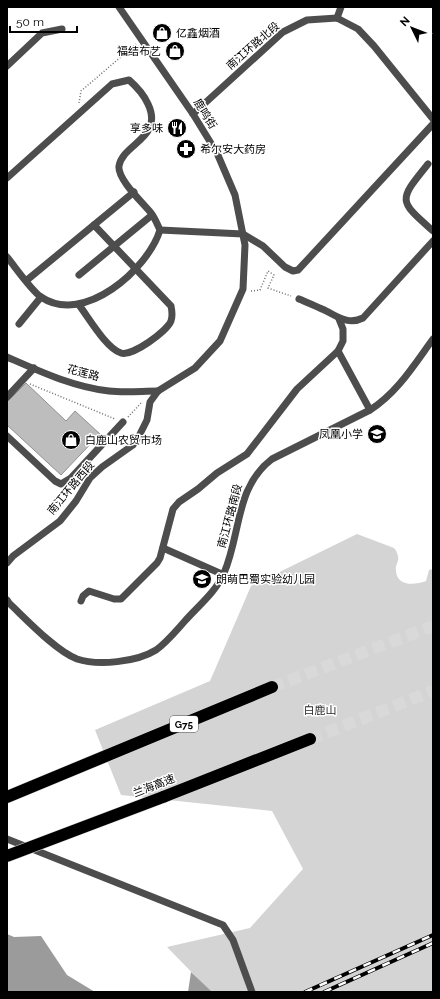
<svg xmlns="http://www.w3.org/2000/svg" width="440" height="999" font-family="Raleway,'Noto Sans SC',sans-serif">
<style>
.green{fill:#d4d4d4}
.water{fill:#9b9b9b}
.building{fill:#bdbdbd;stroke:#919191}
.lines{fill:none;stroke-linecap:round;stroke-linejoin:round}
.highway-tunnel{stroke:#d9d9d9;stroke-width:12;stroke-dasharray:12 6;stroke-linecap:butt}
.highway-casing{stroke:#dbdbdb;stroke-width:13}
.path{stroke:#6f6f6f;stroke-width:1.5;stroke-dasharray:1 2;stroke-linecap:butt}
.minor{stroke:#4d4d4d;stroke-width:7}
.highway{stroke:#000;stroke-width:12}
.rail-casing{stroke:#000;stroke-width:4}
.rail{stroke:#fff;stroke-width:2.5;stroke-dasharray:8;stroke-linecap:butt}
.highway-bridge-casing{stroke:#dbdbdb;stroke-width:13;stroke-linecap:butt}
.highway-bridge{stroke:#000;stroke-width:12}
.labels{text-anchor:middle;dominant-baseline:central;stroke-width:3;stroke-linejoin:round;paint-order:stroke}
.shield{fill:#fff;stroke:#4c4c4c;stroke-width:1}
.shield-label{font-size:10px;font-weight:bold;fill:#000}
.poi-label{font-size:11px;fill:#000;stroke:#fff;text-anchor:start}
.street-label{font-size:11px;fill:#000;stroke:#fff}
.park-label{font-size:11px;fill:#2b2b2b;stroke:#fff}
</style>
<rect width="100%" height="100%" fill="#fff"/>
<path class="green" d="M357,534L394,548C396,550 398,554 398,557C399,560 397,563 396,566C394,586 412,586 426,581L429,570L433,569V992H211L167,947L250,928L303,869L272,811L121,795L95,730L210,681L251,586Z"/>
<g class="water">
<polygon points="7,934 14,937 41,936 67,975 95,992 7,992"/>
<polygon points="191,972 211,991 211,992 188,992"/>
</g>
<polygon class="building" points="26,383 66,421 75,411 100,434 61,475 7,425 7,402"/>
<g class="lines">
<g class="highway-tunnel">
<polyline points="272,687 433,626"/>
<polyline points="310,739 433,691"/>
</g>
<defs>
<g id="highway">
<polyline points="7,797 272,687"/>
<polyline points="163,797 310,739"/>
</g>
</defs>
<use href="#highway" class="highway-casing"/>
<g class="path">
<polyline points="79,103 81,91 136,44"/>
<polyline points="251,291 260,290 268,271 274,275 268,288 291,296"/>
<polyline points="30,384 115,419"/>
<polyline points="128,417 142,402"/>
</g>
<g class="minor">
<polyline points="337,18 358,29 374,46 433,119"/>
<polyline points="337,18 341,7"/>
<polyline points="7,66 42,33 62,29"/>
<polyline points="193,114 283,32 307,20 337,18"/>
<path d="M428,164C398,201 398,200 433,231"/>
<path d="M7,178L112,84L129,80C137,87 144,95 148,104C164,138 123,143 119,166C117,179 143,203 151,213C155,218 157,224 160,230C148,269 84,326 41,297C31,290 16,268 7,257"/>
<polyline points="160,230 243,234 263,246 285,267 293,271 298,270 433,124"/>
<polyline points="79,275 152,215"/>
<polyline points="27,280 134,192"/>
<path d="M299,299C306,302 314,305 322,309C336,315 347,326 363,318L433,241"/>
<path d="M79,305C89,318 106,348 121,353C132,357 167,331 171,321C173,315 172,311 171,306L94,225"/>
<polyline points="19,324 41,297"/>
<polyline points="338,351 370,410"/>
<path d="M7,357C39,371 73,387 109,391C125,393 142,391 158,391"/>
<polyline points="7,397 34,368"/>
<polyline points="7,436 55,481 61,484 71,478 123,422"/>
<polyline points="163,548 224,575"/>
<polyline points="7,563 13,556 60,521 76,501 90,478 102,467 133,445 139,436 147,420 150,402 158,391 195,368 220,341 243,289 245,245 235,195 217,153 193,114 119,7"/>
<path d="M7,600L9,603C26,619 56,651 77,659C98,666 137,662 156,650C167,642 175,632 184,622C197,607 216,592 224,573C241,534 235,487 272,459L370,410C397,393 414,365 433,339"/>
<polyline points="81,601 83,596 89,591 114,599 121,599 157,563 160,558 173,509 179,502 198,489 217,473 247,454 297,389 338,351 343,341 343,329 339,319"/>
<polyline points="7,839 223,925 233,940 252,992"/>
</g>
<use href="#highway" class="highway"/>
<defs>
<g id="rail">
<polyline points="305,992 433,935"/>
<polyline points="324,992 433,943"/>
</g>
</defs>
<use href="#rail" class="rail-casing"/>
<use href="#rail" class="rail"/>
<defs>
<polyline id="highway-bridge" points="7,856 163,797"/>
</defs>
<use href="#highway-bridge" class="highway-bridge-casing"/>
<use href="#highway-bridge" class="highway-bridge"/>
</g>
<defs>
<symbol id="shop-disc" viewBox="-11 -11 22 22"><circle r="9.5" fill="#000" stroke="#fff"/><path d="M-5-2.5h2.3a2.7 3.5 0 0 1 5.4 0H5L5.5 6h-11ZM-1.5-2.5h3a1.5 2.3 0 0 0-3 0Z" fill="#fff"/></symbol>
<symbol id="restaurant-disc" viewBox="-11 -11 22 22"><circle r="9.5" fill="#000" stroke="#fff"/><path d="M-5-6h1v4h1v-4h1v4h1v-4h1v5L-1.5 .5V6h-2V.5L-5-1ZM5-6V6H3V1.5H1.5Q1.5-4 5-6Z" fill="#fff"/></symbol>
<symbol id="pharmacy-disc" viewBox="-11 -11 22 22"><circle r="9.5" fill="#000" stroke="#fff"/><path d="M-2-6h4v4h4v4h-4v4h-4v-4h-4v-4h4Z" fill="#fff"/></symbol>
<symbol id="school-disc" viewBox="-11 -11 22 22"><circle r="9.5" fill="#000" stroke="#fff"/><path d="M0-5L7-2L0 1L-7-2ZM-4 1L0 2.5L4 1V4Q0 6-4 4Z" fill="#fff"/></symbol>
</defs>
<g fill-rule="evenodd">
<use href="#shop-disc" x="151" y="22" width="22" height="22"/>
<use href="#shop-disc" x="164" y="40" width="22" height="22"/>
<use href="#restaurant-disc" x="166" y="117" width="22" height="22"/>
<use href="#pharmacy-disc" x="175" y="138" width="22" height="22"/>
<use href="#school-disc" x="366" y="423" width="22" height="22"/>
<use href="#shop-disc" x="60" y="429" width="22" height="22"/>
<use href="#school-disc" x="191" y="568" width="22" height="22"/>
</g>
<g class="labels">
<rect class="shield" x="170" y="716" width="28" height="16" rx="3"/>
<g class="shield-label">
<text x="184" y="724">G75</text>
</g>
<g class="poi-label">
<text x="176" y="33">亿鑫烟酒</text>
<text x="161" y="51" text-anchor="end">福结布艺</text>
<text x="163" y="128" text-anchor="end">享多味</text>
<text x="200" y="149">希尔安大药房</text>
<text x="363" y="434" text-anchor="end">凤凰小学</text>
<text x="85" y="440">白鹿山农贸市场</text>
<text x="216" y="579">朗萌巴蜀实验幼儿园</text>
</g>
<g class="street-label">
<text transform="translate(253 46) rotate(-41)">南江环路北段</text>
<text transform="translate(205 114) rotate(58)">鹿鸣街</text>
<text transform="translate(83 373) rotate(15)">花莲路</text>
<text transform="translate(71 488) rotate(-50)">南江环路西段</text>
<text transform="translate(230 516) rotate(-75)">南江环路南段</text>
<text transform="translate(154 786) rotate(-21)">兰海高速</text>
</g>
<g class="park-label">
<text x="320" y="710">白鹿山</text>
</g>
</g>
<rect width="440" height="999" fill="none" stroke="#000000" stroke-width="16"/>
<g transform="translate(412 28) rotate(313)" stroke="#ffffff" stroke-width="3" paint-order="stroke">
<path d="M0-3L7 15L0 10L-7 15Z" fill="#000000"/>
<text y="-6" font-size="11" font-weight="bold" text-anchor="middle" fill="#000000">N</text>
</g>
<path d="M10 26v6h67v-6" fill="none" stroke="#000000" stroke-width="2"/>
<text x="16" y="26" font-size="12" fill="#000000" stroke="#ffffff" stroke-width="3" paint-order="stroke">50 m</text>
</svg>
